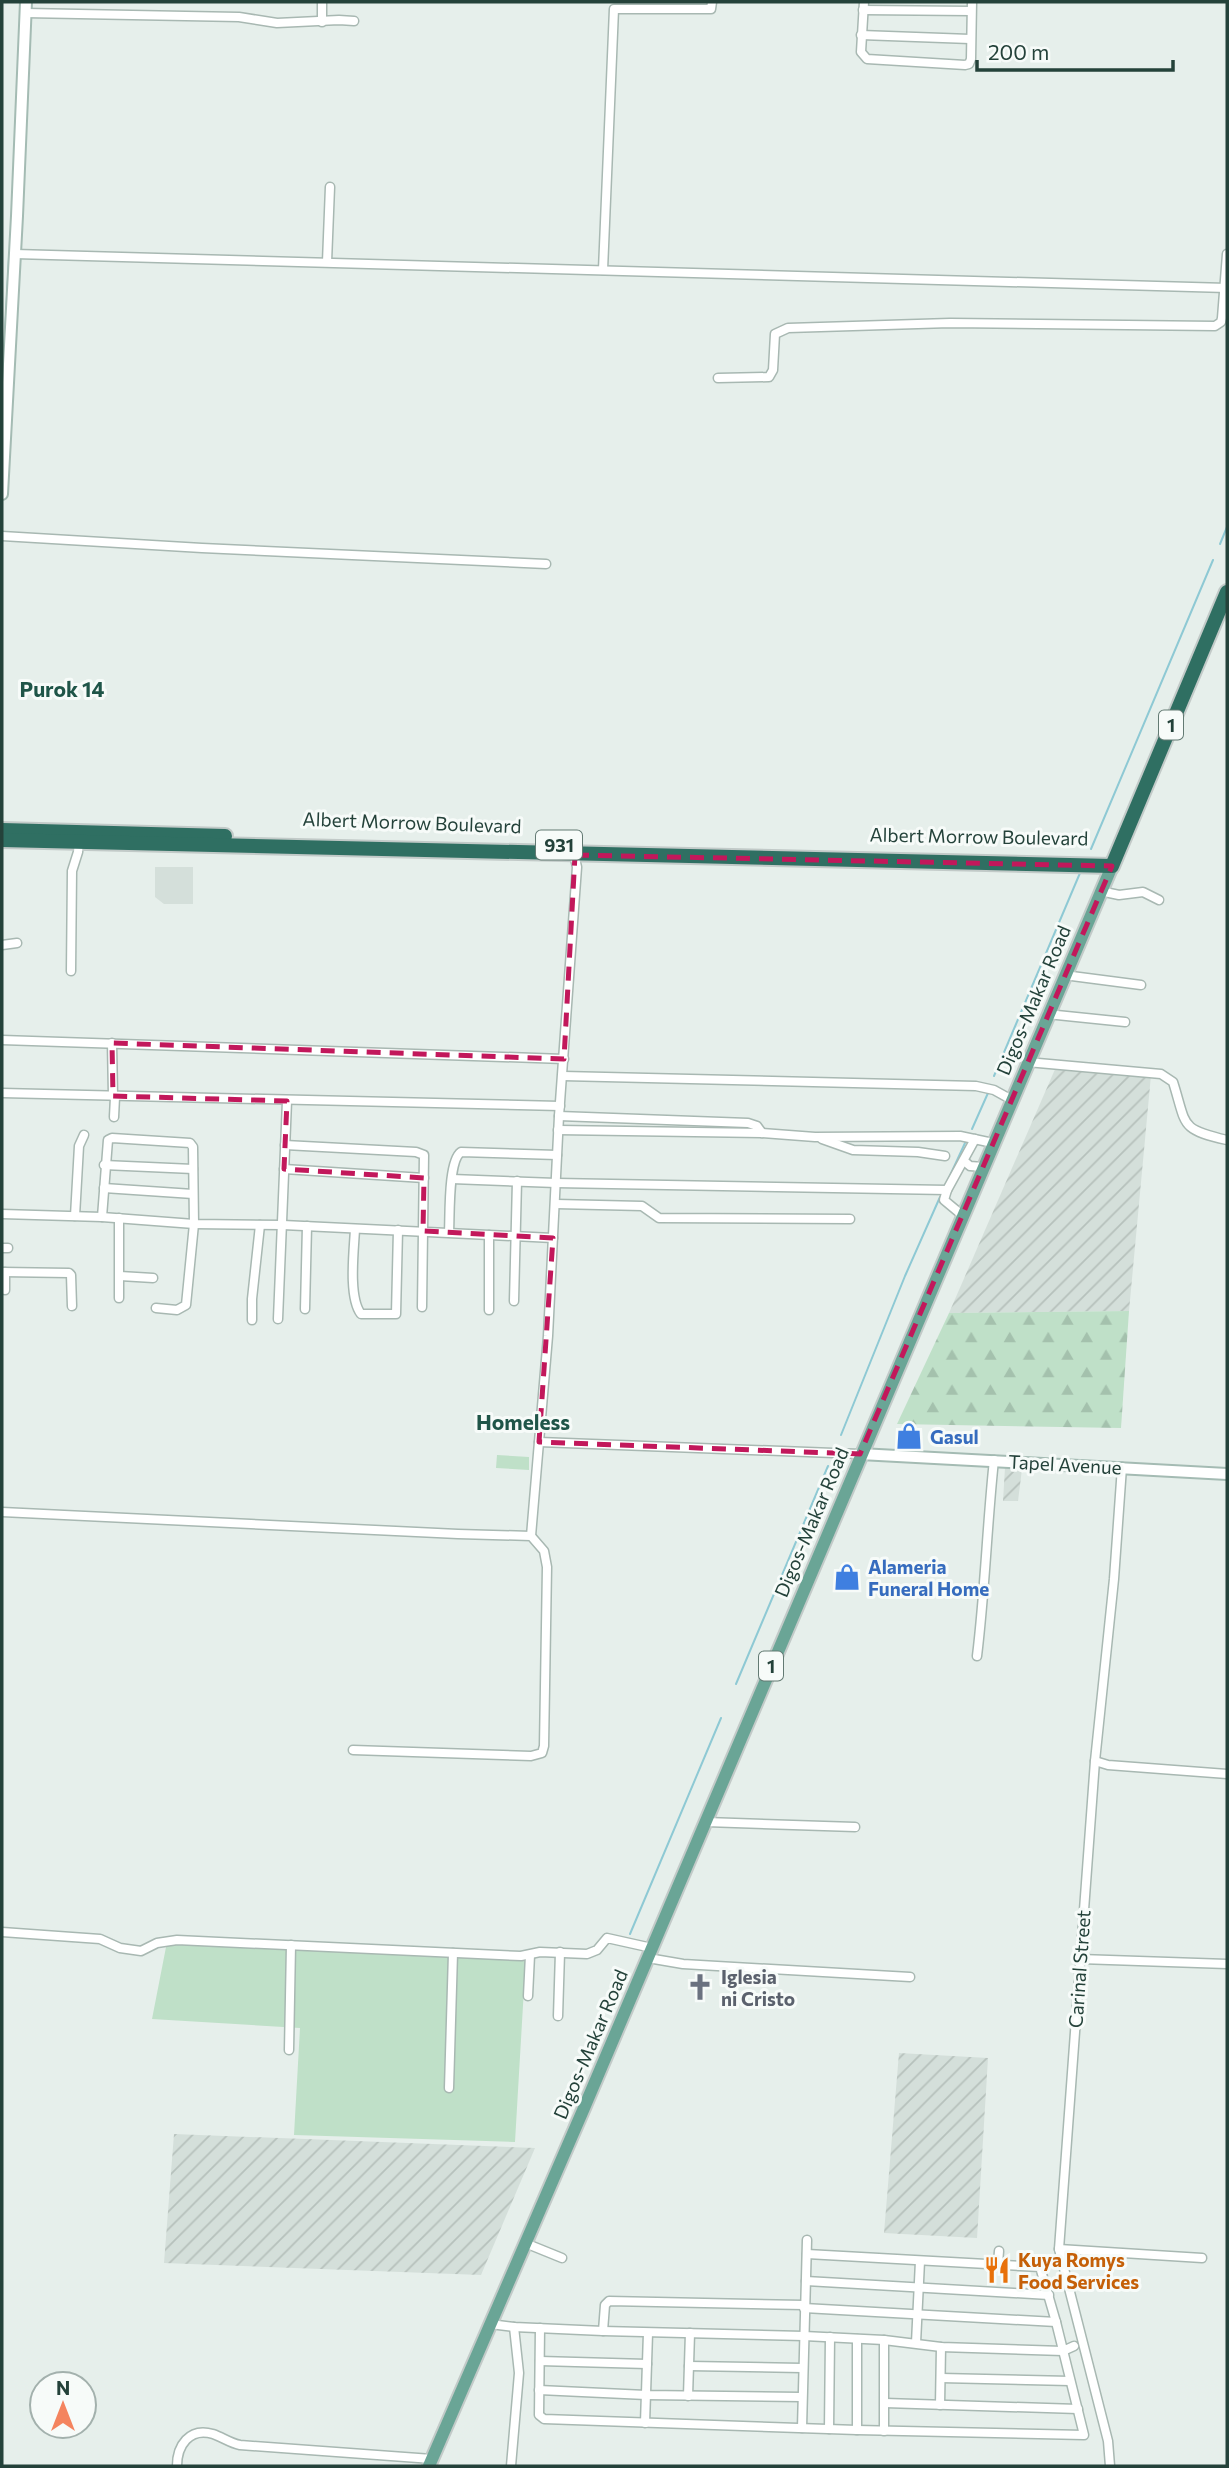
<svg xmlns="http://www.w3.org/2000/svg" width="1229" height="2468" font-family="Commissioner,sans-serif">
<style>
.built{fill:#d4dfda}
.industrial{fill:url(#industrial-furrows)}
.green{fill:#bfe0c8}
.forest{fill:url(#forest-firs)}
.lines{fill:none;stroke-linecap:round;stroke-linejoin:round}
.stream{stroke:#8ec9d4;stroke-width:2}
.street-casing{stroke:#a8b8b2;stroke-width:11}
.secondary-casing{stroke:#a4bbb3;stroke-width:14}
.primary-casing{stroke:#c2cac8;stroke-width:16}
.highway-casing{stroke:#c2cac8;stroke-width:18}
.street{stroke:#fff;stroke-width:8}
.secondary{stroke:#fff;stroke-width:10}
.primary{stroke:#6aa596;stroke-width:12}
.highway{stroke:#2f6f62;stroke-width:14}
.marked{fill:none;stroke:#c2185b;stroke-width:5;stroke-dasharray:14 9;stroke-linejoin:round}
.labels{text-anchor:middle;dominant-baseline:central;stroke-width:6;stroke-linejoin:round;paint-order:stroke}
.shield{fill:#f7fbf9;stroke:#637a73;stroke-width:2}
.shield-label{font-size:18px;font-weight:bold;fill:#24423a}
.street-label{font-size:19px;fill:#24423a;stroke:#f7fbf9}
.shop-label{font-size:19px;font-weight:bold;fill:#366cbe;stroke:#f7fbf9;text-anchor:start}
.worship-label{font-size:19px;font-weight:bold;fill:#5b616d;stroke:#f7fbf9;text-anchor:start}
.food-label{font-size:19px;font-weight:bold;fill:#c56008;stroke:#f7fbf9;text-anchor:start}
.neighbourhood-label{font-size:21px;font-weight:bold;fill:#1f5548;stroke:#f7fbf9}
</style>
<defs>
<pattern id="industrial-furrows" width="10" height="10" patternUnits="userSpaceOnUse" patternTransform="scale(1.75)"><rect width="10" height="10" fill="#d4dfda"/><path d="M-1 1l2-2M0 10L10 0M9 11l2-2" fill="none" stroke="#b6c1bc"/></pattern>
<pattern id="forest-firs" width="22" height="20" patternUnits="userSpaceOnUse" patternTransform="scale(1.75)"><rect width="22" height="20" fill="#bfe0c8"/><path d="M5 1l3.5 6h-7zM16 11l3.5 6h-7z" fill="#a4c1ad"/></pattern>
</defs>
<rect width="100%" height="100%" fill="#e6efeb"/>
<polygon class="built" points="155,867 193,867 193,904 164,904 155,897"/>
<g class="industrial">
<polygon points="1056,1067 1151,1075 1129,1311 949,1313"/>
<polygon points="1005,1468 1022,1469 1018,1501 1003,1501"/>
<polygon points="899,2053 988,2058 977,2238 884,2233"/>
<polygon points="174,2134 535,2148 481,2275 164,2263"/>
</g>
<g class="green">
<polygon points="497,1455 529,1457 529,1470 496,1468"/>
<polygon points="167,1942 526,1954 515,2142 294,2135 300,2028 152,2019"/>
</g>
<polygon class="forest" points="1129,1311 1121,1428 897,1424 949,1313"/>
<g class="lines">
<g class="stream">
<polyline points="2,392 9,258"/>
<polyline points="1220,544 1227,527"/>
<polyline points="1091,849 1213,560"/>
<polyline points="994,1076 1080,873"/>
<polyline points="972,1129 988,1093"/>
<polyline points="948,1180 965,1143"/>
<polyline points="841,1435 905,1276 940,1197"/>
<polyline points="736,1684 828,1466"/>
<polyline points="630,1934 721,1718"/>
</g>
<defs>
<g id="street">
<polyline points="322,2 322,22"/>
<polyline points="864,2 861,52 867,59 965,65 969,64 971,59 972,2"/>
<polyline points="863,10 971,11"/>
<polyline points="25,13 239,17 277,23 339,20 354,21"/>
<polyline points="861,35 970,39"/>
<polyline points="15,254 1227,288"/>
<polyline points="327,262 330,187"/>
<polyline points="603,270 614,9 711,9 712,2"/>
<polyline points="718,378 769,377 773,370 775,334 788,328 950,323 1215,326 1221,322 1222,318 1227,254"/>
<polyline points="2,536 202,548 546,564"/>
<polyline points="1100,891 1119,895 1143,892 1159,900"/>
<polyline points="2,945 17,943"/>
<polyline points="71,971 72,871 78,852 79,842"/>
<polyline points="1064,975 1141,985"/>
<polyline points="1047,1014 1125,1022"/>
<polyline points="2,1040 564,1059"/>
<polyline points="112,1043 113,1096"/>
<path d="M1027,1062L1161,1074L1173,1082C1187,1126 1179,1129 1227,1140"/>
<polyline points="563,1076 976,1086 994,1090 1012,1100"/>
<polyline points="2,1093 560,1106"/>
<polyline points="559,1116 748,1123 757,1126 762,1133"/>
<polyline points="114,1117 115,1097"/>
<polyline points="558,1130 762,1133 815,1137 960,1136 993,1143"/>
<polyline points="822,1139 853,1150 918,1152 945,1156"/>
<polyline points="285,1145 416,1152 424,1155 422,1307"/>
<polyline points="964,1161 970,1166 983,1167"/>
<polyline points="104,1165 193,1169"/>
<polyline points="284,1169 424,1178"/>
<polyline points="452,1179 556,1183 947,1190 975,1139"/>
<polyline points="104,1188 193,1194"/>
<polyline points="947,1190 944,1200 962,1215"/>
<polyline points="556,1204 642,1206 659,1218 850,1219"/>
<polyline points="2,1214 102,1217 194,1224 283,1225 553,1238"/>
<polyline points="75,1216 79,1146 84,1135"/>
<polyline points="102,1217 108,1140 112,1138 190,1143 193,1147 194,1224 186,1305 177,1310 156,1308"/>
<path d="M355,1229C354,1250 348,1297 361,1314H396L398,1230"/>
<path d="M449,1232C450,1215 448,1161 461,1152L557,1155"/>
<polyline points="2,1248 8,1248"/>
<polyline points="2,1272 69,1273 71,1275 72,1306"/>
<polyline points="5,1272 5,1290"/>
<polyline points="120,1276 153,1278"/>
<polyline points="119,1298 119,1218"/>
<polyline points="514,1301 517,1181"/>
<polyline points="305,1309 307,1226"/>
<polyline points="489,1310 489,1235"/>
<polyline points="278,1319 287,1101"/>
<polyline points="252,1320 252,1299 260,1225"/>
<polyline points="539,1442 860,1454"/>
<polyline points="2,1512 458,1534 531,1536 544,1551 547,1567 544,1746 542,1753 531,1756 353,1750"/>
<polyline points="531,1536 548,1336 559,1116 577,867 572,846"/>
<path d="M977,1656C985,1591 987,1525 994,1460"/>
<polyline points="1095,1761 1108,1765 1227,1774"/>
<polyline points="706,1822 855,1827"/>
<polyline points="2,1932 100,1939 120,1948 141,1951 157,1943 177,1940 521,1956 540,1952 587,1954 597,1950 607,1938 652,1948"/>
<polyline points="648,1958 683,1964 910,1977"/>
<polyline points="1080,1959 1227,1964"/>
<polyline points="528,1996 530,1955"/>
<polyline points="558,2016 560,1952"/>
<polyline points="289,2050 291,1945"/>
<polyline points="449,2088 453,1953"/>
<polyline points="525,2243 562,2258"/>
<polyline points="1059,2249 1202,2258"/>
<polyline points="998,2264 999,2251"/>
<polyline points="806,2281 1049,2295"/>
<polyline points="804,2308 1056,2322"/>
<polyline points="490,2324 514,2327 603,2331 804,2336 884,2340 941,2347 1063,2351 1074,2346"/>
<polyline points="540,2328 539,2415 544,2419 857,2430 1084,2435 1056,2322 1040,2267 807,2254"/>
<polyline points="603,2331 605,2305 609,2301 804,2305"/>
<polyline points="884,2340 884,2431"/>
<polyline points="916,2343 920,2261"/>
<polyline points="540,2361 647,2364"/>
<polyline points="689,2366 802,2368"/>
<polyline points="941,2378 1070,2381"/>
<polyline points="539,2390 646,2395 801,2397"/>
<polyline points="688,2396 690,2333"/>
<polyline points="885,2403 1078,2409"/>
<polyline points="940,2405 941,2347"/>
<polyline points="645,2423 648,2333"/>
<polyline points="802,2428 807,2240"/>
<polyline points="829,2429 830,2337"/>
<polyline points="857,2430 857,2339"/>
<path d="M177,2466C177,2446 189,2427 213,2434C222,2437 230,2443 240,2445L432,2459"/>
<polyline points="511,2466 519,2373 514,2327"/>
<polyline points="1110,2466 1108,2441 1059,2249 1095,1761 1114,1579 1122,1467"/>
</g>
<g id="secondary">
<polyline points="2,494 17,216 26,2"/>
<polyline points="860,1454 1227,1474"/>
</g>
<polyline id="primary" points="429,2466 584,2108 1112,866"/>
<g id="highway">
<polyline points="2,830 225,836"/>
<polyline points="2,840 1112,866 1227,592"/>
</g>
</defs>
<use href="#street" class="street-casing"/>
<use href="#secondary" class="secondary-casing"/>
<use href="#primary" class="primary-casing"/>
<use href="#highway" class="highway-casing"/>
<use href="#street" class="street"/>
<use href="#secondary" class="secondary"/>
<use href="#primary" class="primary"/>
<use href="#highway" class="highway"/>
</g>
<path class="marked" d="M575,855L1112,866L860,1454L539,1442L553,1238L423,1231L424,1178L284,1169L287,1101L113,1096L112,1043L564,1059Z"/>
<defs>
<symbol id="shop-bare" viewBox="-9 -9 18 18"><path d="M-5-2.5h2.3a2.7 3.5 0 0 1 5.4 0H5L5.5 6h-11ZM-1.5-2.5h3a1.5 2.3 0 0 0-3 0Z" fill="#3f7fe0" stroke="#f7fbf9" stroke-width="2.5" paint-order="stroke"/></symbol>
<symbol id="church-bare" viewBox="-9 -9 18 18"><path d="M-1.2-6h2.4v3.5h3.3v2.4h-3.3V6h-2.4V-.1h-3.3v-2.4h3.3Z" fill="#6b7280" stroke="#f7fbf9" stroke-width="2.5" paint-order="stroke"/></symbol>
<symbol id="restaurant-bare" viewBox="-9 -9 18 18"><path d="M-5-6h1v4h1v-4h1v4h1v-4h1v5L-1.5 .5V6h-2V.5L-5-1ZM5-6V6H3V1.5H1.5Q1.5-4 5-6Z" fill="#e8710a" stroke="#f7fbf9" stroke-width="2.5" paint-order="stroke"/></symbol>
</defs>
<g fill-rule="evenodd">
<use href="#shop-bare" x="890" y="1417" width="38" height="38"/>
<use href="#shop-bare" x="828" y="1558" width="38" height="38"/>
<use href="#church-bare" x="681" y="1968" width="38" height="38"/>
<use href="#restaurant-bare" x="978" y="2251" width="38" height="38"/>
</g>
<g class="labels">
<g class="shield">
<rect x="1159" y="710.5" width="24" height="29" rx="5"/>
<rect x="536" y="830.5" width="46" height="29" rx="5"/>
<rect x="759" y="1651.5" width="24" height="29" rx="5"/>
</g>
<g class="shield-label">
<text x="1171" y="725">1</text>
<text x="559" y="845">931</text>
<text x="771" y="1666">1</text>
</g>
<g class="street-label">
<text transform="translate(412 822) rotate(2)">Albert Morrow Boulevard</text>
<text transform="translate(979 836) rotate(1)">Albert Morrow Boulevard</text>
<text transform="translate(1033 1000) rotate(-67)">Digos-Makar Road</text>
<text transform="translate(1065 1464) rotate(3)">Tapel Avenue</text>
<text transform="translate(811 1522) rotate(-67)">Digos-Makar Road</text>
<text transform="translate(1079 1969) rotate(-86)">Carinal Street</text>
<text transform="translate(590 2044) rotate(-67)">Digos-Makar Road</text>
</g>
<g class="shop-label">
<text x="930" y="1436">Gasul</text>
<text x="868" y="1566">Alameria<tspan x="868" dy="22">Funeral Home</tspan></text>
</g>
<g class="worship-label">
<text x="721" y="1976">Iglesia<tspan x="721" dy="22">ni Cristo</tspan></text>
</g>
<g class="food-label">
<text x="1018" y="2259">Kuya Romys<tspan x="1018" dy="22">Food Services</tspan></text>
</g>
<g class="neighbourhood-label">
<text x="62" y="688">Purok 14</text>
<text x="523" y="1421">Homeless</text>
</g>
</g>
<rect width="1229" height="2468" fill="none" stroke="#24423a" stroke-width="7"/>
<g transform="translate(63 2405)"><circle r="33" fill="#f7fbf9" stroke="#a3b1ad" stroke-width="2"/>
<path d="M0-5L12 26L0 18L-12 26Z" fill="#f4845f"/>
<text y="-10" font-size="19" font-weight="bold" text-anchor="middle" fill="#24423a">N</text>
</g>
<path d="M977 60v10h196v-10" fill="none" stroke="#24423a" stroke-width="3.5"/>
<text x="988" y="60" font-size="21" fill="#24423a" stroke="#f7fbf9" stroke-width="5" paint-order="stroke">200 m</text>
</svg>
